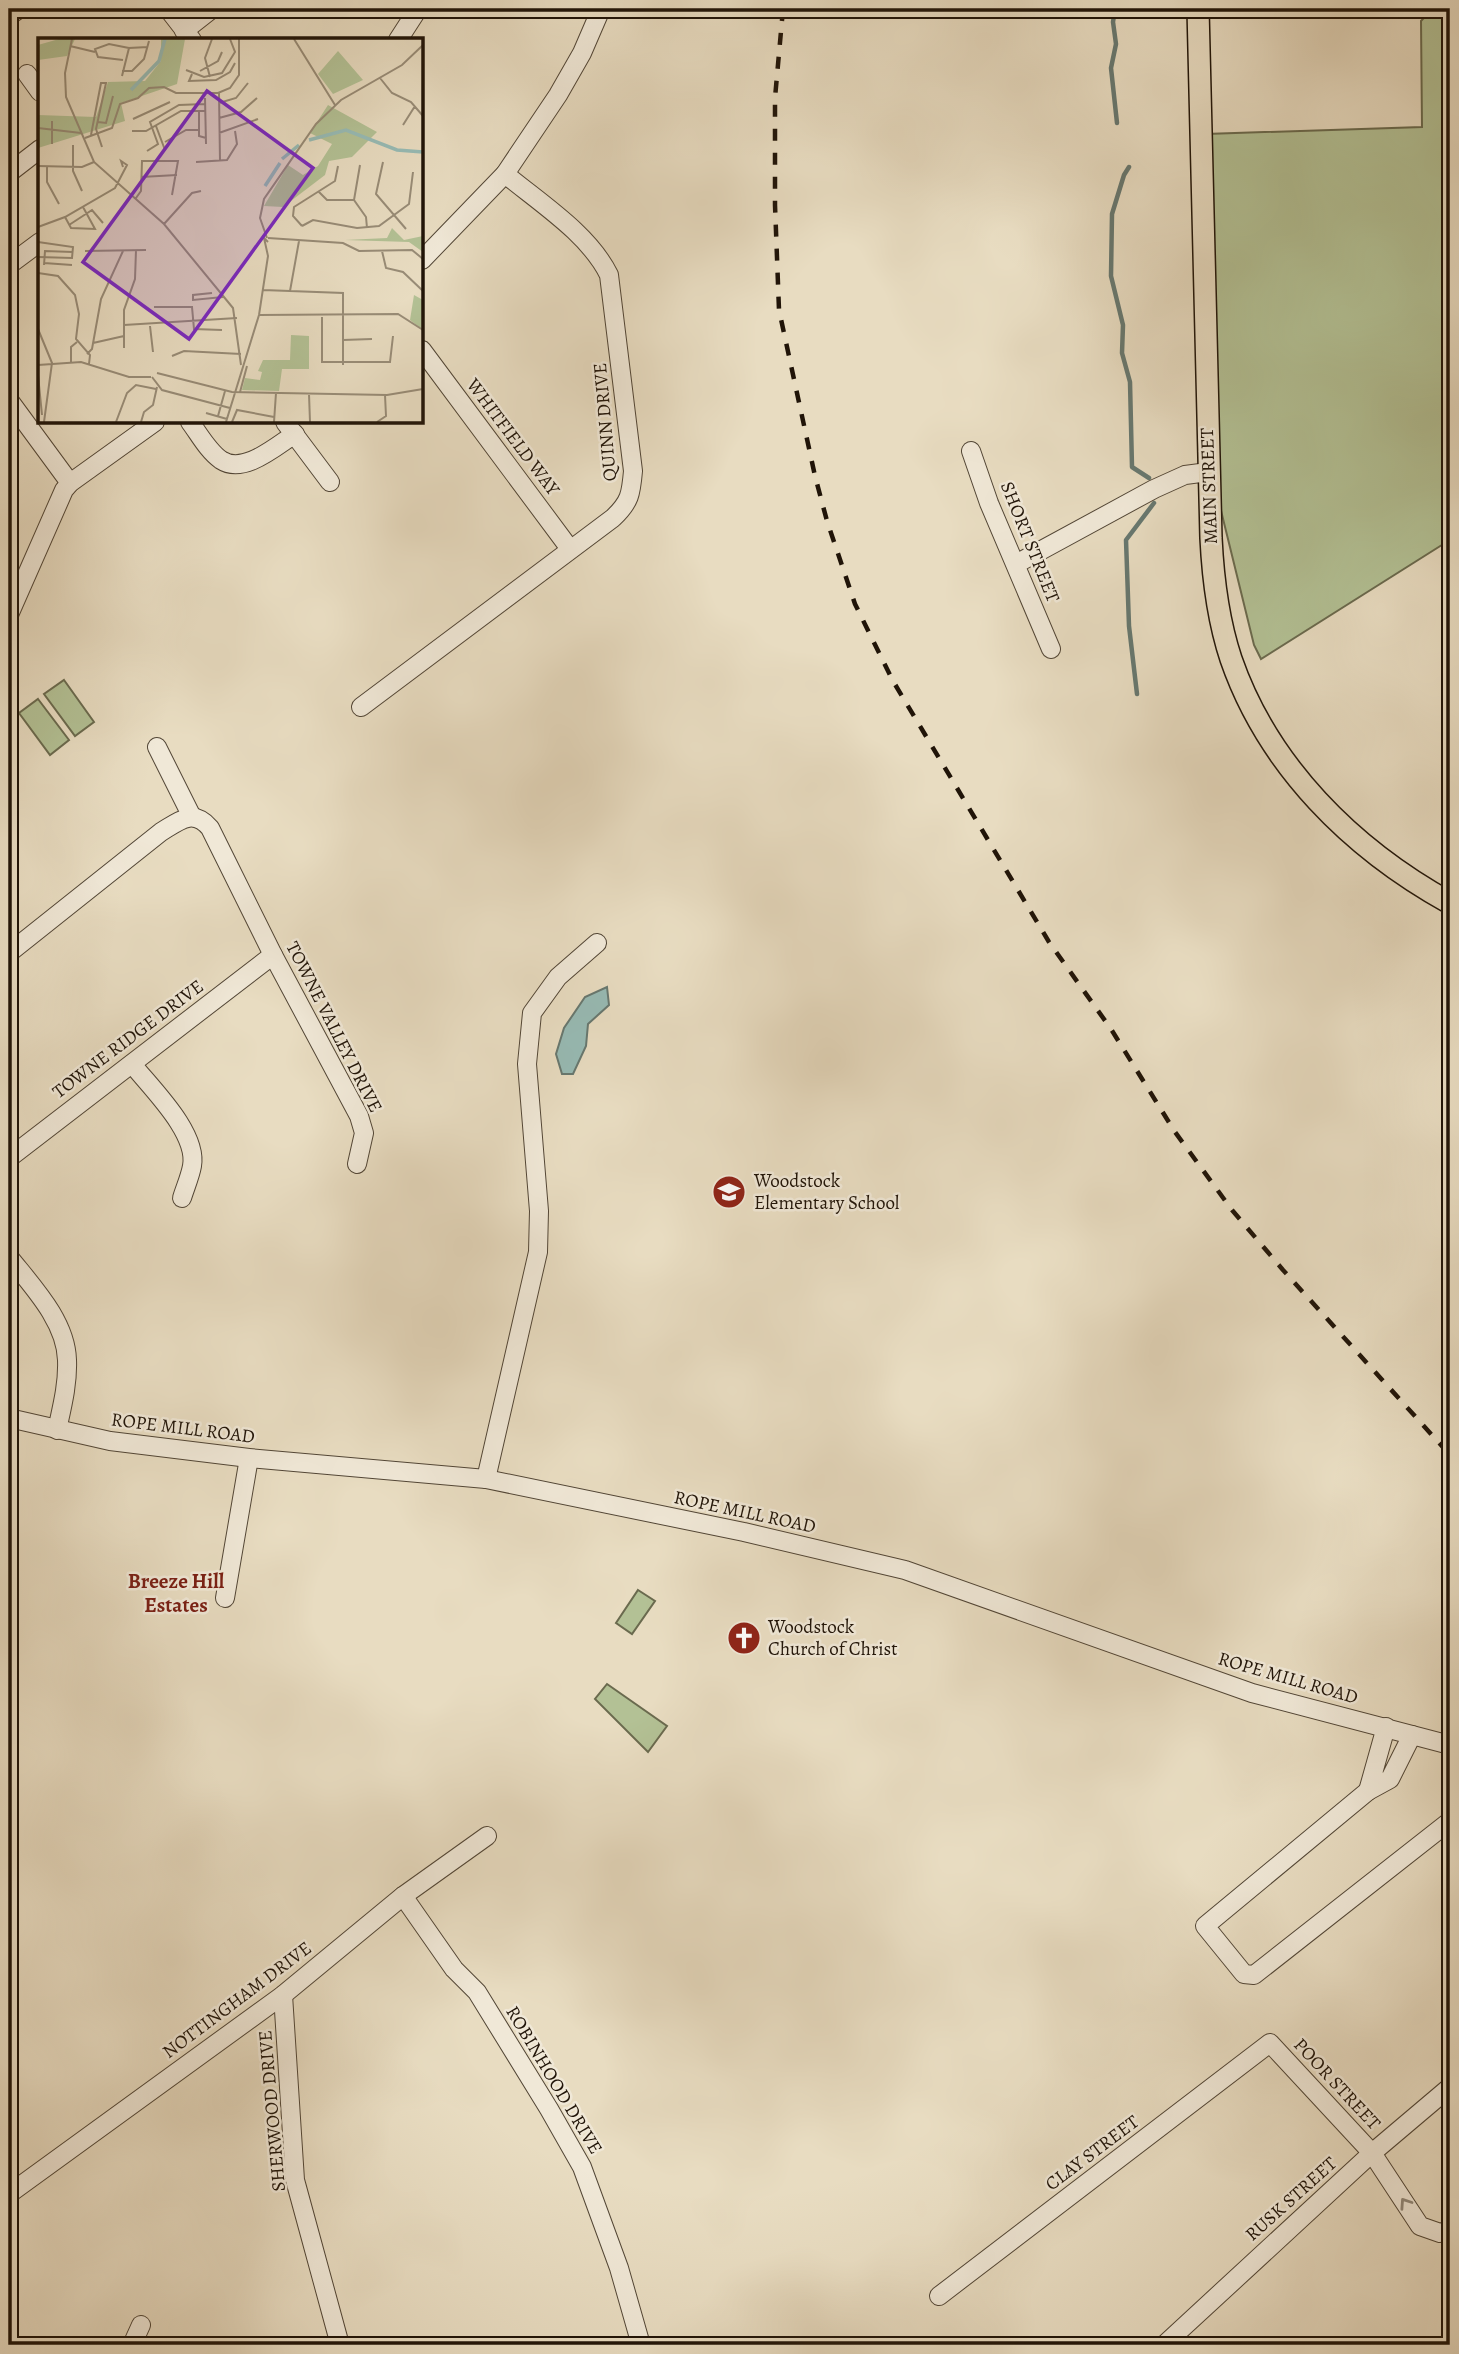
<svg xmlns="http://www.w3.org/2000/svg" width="1459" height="2354" font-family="Alegreya,serif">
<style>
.green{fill:#b3c195;stroke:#6a6a4e;stroke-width:2}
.water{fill:#97bbb5;stroke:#677870;stroke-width:2}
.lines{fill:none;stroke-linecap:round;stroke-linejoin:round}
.stream{stroke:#677870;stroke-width:4.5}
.minor-casing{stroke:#524636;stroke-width:20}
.major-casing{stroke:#201408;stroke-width:24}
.minor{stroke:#f0e8d7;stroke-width:18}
.major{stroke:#e8dcc1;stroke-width:21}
.rail{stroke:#201408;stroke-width:4.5;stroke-dasharray:12 12;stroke-linecap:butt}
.oneway{stroke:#92897a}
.labels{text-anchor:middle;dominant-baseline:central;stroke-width:5;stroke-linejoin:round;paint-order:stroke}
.street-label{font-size:19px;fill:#201408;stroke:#f0e8d7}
.poi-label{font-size:19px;fill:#201408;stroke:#f0e8d7;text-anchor:start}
.neighbourhood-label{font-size:21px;font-weight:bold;fill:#7a1f14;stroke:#f0e8d7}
.inset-river{fill:none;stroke:#97bbb5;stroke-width:3.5}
.inset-road{fill:none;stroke:#988c77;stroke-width:2}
.view{fill:#7b2cbf;fill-opacity:0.15;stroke:#7b2cbf;stroke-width:3.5}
.inset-edge{fill:none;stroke:#201408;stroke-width:3.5}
</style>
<rect width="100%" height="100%" fill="#e8dcc1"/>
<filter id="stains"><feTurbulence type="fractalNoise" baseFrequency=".00286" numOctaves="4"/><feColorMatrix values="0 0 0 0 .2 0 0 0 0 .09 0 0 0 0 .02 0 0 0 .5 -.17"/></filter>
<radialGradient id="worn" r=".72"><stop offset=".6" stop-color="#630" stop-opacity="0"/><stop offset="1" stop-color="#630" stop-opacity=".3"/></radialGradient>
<g class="green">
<polygon points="1432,9 1450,9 1450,402 1445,415 1445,543 1261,659 1254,645 1213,478 1206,134 1422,127 1421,21"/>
<polygon points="64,680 94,722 75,736 44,694"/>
<polygon points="38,699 69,740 50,755 19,713"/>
<polygon points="638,1590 655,1601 632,1634 616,1623"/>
<polygon points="607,1684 667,1726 648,1752 595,1699"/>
</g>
<polygon class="water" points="607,987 609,1005 588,1024 586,1046 573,1074 562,1074 556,1054 564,1028 585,997"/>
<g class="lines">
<g class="stream">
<polyline points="1115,9 1113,22 1116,44 1111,68 1117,123"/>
<polyline points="1129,167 1124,175 1112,214 1111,276 1123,325 1122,353 1130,382 1132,467 1149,478"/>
<polyline points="1137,694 1129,626 1126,540 1154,503"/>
</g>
<defs>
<g id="minor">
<polyline points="168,9 192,40"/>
<polyline points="9,16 19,9"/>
<polyline points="184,31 212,9"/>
<polyline points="398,40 418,9"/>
<polyline points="27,74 40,92"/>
<polyline points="9,173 40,149"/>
<polyline points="422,260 505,174 558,95 582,53 601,9"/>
<polyline points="9,265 40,242"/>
<polyline points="422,350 570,549"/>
<polyline points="9,400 70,483"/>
<path d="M190,422C199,434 208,451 221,460C244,475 276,446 295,434"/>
<polyline points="285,422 330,482"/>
<polyline points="971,451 989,503 1051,649"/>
<polyline points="1016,564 1154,489 1185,475 1208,472"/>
<polyline points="9,615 64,490 70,483 155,422"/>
<path d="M361,707L613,518C630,502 631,494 633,471L609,275C589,234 540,203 505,174"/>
<polyline points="157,747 192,817"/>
<path d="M9,953L161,832C179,821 193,808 210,828L273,955L359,1116L364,1133L357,1164"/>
<path d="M132,1064C152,1089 198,1133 192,1166C190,1177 185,1188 182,1198"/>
<polyline points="9,1158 273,955"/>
<path d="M9,1257C32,1286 66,1321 67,1360C68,1384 62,1407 57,1430"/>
<polyline points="9,1418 110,1441 249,1458 486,1479 744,1532 905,1570 1252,1693 1450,1745"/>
<polyline points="486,1479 538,1252 539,1211 527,1064 532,1013 558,977 597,943"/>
<polyline points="225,1598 249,1458"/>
<polyline points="1386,1727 1368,1791 1390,1779 1412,1735"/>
<polyline points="1368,1791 1205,1926 1244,1974 1254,1975 1450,1821"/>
<polyline points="403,1896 454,1969 477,1992 549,2109 582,2167 619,2268 641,2345"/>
<polyline points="283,1995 295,2180 340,2345"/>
<polyline points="9,2194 283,1995 403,1896 487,1836"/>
<polyline points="939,2296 1270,2043 1372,2153 1420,2226 1440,2233 1450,2230"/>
<polyline points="132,2345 141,2325"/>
<polyline points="1164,2345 1372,2153 1450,2087"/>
</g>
<path id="major" d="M1198,9L1211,538C1213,579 1218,620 1231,659C1268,766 1352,849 1450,903"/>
</defs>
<use href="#minor" class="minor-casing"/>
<use href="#major" class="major-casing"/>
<use href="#minor" class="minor"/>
<use href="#major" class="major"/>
<polyline class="rail" points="783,9 775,98 775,205 779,310 815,476 827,521 855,604 893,681 1049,942 1111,1029 1175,1132 1232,1210 1283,1270 1450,1455"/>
</g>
<defs><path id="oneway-chevron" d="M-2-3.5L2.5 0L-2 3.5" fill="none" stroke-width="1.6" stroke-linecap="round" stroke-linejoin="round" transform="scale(1.75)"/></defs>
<use class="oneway" href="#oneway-chevron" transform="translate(1405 2203) rotate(-124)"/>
<defs>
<symbol id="school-disc" viewBox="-11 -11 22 22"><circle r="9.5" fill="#8f2418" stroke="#f0e8d7"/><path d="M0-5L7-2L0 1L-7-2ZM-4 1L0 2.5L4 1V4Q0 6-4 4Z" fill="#fff"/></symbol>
<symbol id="church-disc" viewBox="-11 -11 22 22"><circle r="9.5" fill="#8f2418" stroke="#f0e8d7"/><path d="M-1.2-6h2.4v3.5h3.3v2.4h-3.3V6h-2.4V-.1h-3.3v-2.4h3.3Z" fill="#fff"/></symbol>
</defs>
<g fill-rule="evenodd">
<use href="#school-disc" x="710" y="1173" width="38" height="38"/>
<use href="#church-disc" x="725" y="1619" width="38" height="38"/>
</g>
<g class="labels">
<g class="street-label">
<text transform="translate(605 422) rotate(-95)">QUINN DRIVE</text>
<text transform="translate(513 437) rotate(53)">WHITFIELD WAY</text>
<text transform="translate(1209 486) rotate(-92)">MAIN STREET</text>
<text transform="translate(1030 542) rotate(68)">SHORT STREET</text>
<text transform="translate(334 1027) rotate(63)">TOWNE VALLEY DRIVE</text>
<text transform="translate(128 1039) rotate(-37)">TOWNE RIDGE DRIVE</text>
<text transform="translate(183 1428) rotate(7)">ROPE MILL ROAD</text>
<text transform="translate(745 1512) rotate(12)">ROPE MILL ROAD</text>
<text transform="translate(1288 1678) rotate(16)">ROPE MILL ROAD</text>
<text transform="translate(237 2000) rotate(-37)">NOTTINGHAM DRIVE</text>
<text transform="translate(554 2080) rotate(59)">ROBINHOOD DRIVE</text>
<text transform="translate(1337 2084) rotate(47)">POOR STREET</text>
<text transform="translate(272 2111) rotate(-95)">SHERWOOD DRIVE</text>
<text transform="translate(1092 2153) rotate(-37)">CLAY STREET</text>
<text transform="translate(1291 2199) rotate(-42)">RUSK STREET</text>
</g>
<g class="poi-label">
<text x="754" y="1181">Woodstock<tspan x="754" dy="22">Elementary School</tspan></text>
<text x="768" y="1627">Woodstock<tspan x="768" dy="22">Church of Christ</tspan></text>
</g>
<g class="neighbourhood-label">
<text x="176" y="1581">Breeze Hill<tspan x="176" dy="24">Estates</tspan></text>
</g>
</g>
<g transform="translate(38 38)">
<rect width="385" height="385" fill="#e8dcc1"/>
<path d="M21,1H37L29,18L0,22V7ZM123,1H147L139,46L83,65L87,83L0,110V77L58,79L70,44L107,43L123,23ZM300,13L325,42L295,56L280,36ZM290,67L339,94L314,119L291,123L287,137L245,169L226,168L250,127L265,137L280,128L294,106L272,95ZM354,190L366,202L385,198V214L371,204L307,202L349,200ZM376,257L385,262V292L372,282ZM253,297L271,298V331H244L241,353L204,352L207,340L222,342L224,334L220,333L225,322H252Z" fill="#b3c195"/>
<path class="inset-river" d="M93,52L121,23L127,1M271,102L308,92L359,112L385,114M244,121L261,107M227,148L242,125"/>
<path class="inset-road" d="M34,1L27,35L28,59L56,124L126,186L195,270L203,327M256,1L297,67M32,8L57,14M85,22L60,19L57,11L71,6L91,10M148,32L166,39L184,35L197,14L192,1M84,33H94L106,21L111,3M162,33L180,23L184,14M154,36L151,43L178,42L192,34L197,25M84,38L91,10L110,9M172,39L167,20L174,1M342,40L354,55L373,64L385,78M181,55L182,123M167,60L168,106M181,65L198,60L210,45M161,73V98L168,100M181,80L203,74L219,60M95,81L132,64M14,83V106M60,84L68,85L75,58M365,87L377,68M118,88L127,112M0,90L43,95M94,93H108L143,73H167M181,95L220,81M53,97L63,45H68L58,91L64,109M47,100L74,90L82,66L100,60L111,50L126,49L138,55H180L192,50L201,37V1M127,104L148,92H161M35,107V133L44,153M109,113L120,106L112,84L141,67L167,66M158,124L189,122L199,106L197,93M345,124L338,156L368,191M322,127L316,162L328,179L329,190M0,128L44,129L56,124M9,128V144L21,166M103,139L139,137M281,154L289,162H316M98,160L103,153L104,123H140L134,157M27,179L33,190L57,191L45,169M126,186L154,155L163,153M31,187L54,172L65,185M264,188L275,182L319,190L341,188L371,166L375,134M264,188L255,178L256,169L297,143L300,128M0,189L27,179L77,150L89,127L83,123L85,129M229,200L222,180L226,161L278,86L303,62L364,27L385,7M230,200L305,205L321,213L374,212L385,221M0,204L35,209L34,220L0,219M47,213L108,212M344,213L348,230L365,234L385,253M6,225L34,227M6,227L7,213L35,214M0,235L20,238L37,257L41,276L38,301L52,317L51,326M225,252L305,255V327M252,253L261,203M174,255L155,257V262L185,259M116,269H154L156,291L184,292M221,277L360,276L385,292M284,279V324H352L355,298M86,287L199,280M112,288L115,314M0,291L14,325L6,384M305,302L334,301M55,305L86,298M86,310V272L97,241L98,212M49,316L54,311L63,261L85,213M134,318L146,313L203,316M33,324V309L39,304M0,327L43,324L91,339H113M119,335L194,354L349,357L385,351M0,337L4,377M114,339L124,352L192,370M202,354L209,328M271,356L272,384M168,375L189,381M180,378L187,353M78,384L89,355L98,347L118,351M103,384L106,374L115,367L119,349M188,384L221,277L230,218L226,200L230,204M194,384L199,372L236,379M236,384L238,355M339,384L348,378L347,357"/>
<path class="view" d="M169,53L275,130L151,301L45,224Z"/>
<rect width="385" height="385" class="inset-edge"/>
</g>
<rect width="1459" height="2354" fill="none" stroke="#e8dcc1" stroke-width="35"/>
<rect x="10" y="10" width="1438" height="2333" fill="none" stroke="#201408" stroke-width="3.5"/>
<rect x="18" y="18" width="1424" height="2319" fill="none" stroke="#201408" stroke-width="2"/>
<rect width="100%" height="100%" filter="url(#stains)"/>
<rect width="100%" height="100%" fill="url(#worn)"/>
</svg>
